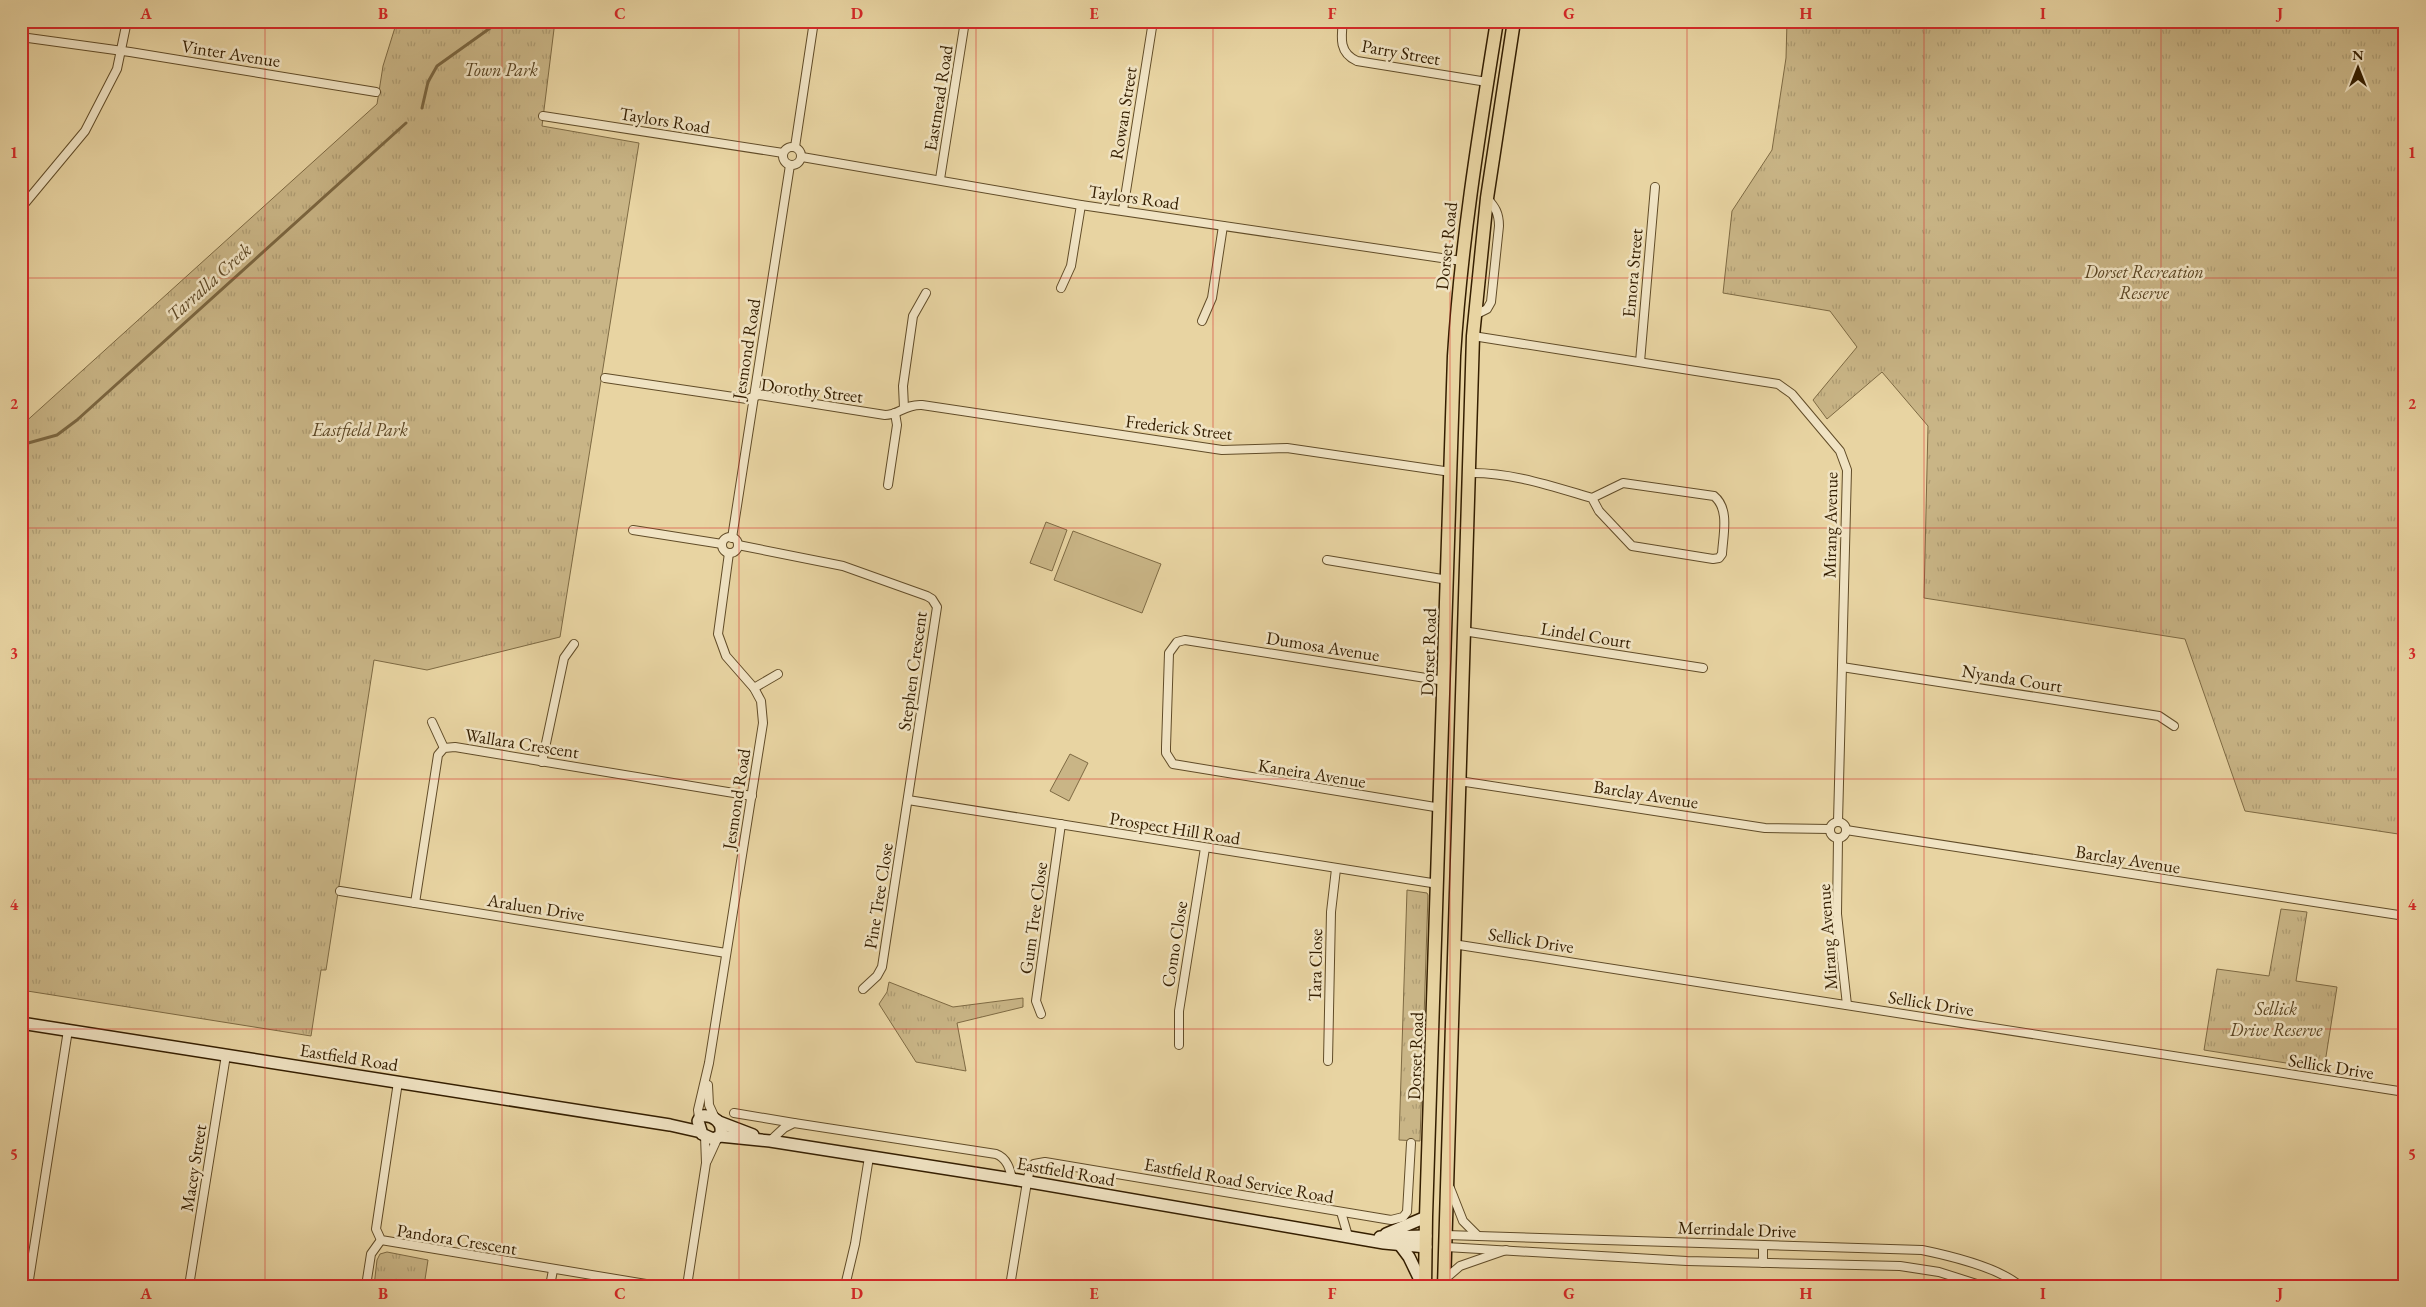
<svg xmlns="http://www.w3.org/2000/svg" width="2426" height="1307" font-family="'EB Garamond',serif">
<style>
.green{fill:#c9b586;stroke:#7e6a43}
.park{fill:url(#park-tufts);stroke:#7e6a43}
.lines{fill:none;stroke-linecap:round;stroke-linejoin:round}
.stream{stroke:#7b6640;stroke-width:3}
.minor-casing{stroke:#614c28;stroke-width:10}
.secondary-casing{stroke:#341e00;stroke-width:14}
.primary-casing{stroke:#341e00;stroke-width:15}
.minor{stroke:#f0e3c3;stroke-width:8}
.secondary{stroke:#f0e3c3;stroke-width:11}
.primary{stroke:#e8d4a2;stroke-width:12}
.grid{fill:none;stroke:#d62828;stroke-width:1;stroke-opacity:0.55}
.labels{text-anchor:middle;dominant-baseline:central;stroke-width:5;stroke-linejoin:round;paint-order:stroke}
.street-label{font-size:18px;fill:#341e00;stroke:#f0e3c3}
.park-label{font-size:18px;font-style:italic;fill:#594422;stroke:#f0e3c3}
.water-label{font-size:19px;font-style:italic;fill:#5e4825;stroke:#f0e3c3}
.neatline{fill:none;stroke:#d62828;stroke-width:2}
.grid-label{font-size:16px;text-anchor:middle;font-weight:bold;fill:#d62828}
</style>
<defs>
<pattern id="park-tufts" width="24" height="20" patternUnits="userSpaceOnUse" patternTransform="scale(1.25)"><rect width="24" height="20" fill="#c9b586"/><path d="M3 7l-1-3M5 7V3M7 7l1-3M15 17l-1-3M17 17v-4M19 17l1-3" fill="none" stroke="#ad9b72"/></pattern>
</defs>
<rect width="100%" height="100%" fill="#e8d4a2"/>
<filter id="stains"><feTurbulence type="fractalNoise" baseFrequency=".004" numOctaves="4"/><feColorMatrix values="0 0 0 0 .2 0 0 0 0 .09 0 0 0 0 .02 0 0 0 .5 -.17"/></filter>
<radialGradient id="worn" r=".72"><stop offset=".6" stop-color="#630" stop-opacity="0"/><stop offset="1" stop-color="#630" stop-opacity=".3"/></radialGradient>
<g class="green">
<polygon points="1046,522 1067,530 1052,571 1030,563"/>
<polygon points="1073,531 1161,564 1142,613 1054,580"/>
<polygon points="1070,754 1088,763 1069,801 1050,791"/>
</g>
<g class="park">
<polygon points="397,21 555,21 542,126 639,143 560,637 427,670 374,660 326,970 321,970 311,1036 21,990 21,426 377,104 383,66"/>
<polygon points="1787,21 2405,21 2405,835 2245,811 2185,639 1924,598 1928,426 1882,372 1827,419 1813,400 1857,347 1830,311 1723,293 1732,211 1772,150 1786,58"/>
<polygon points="1407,890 1427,893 1428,895 1420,1141 1399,1140"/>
<polygon points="2281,909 2307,912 2296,981 2337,987 2324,1069 2204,1050 2217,969 2269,976"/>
<polygon points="889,982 953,1007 1023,998 1023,1007 957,1023 966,1071 916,1062 879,1004 887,992"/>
<polygon points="387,1252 428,1260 424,1286 374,1286 377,1260 380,1254"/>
</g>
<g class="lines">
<g class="stream">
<polyline points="422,108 428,82 437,66 493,26 496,21"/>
<polyline points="21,445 57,435 77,420 406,123"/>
</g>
<defs>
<g id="minor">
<path d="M1343,21C1341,38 1339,53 1357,61L1487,82"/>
<polyline points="21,37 130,52 376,92"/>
<polyline points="543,116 783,153"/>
<circle cx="792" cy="156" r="9"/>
<polyline points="795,147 814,21"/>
<polyline points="802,157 1081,205 1462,261"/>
<polyline points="940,179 965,21"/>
<polyline points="21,208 85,131 117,69 127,21"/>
<polyline points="1123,210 1153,21"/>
<polyline points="1061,288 1071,266 1081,205"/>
<path d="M1475,315L1487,309L1491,302L1499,226C1499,213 1495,207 1487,198"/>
<polyline points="1202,321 1212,298 1223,226"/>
<polyline points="1473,336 1778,384 1792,394 1840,451 1847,470 1838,822"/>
<polyline points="1640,362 1655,187"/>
<path d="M605,378L747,399L759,395L885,415C899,415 905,404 922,405L1222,450L1287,448L1451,472"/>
<polyline points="904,408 903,386 913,316 926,293"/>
<path d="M1468,473C1511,472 1551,486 1592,498L1623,483L1714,496C1730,509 1723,535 1722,554L1719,558L1713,559L1632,546L1599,511L1592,498"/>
<polyline points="888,485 897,425 895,413"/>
<polyline points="633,530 722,544"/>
<circle cx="730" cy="545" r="8"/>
<polyline points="732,538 790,165"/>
<polyline points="738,545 843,566 927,596 932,599 937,607 882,967 877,976 863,989"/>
<polyline points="1327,560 1448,580"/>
<polyline points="1463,631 1703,668"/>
<polyline points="1842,667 2159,716 2174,726"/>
<polyline points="754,688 778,674"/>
<polyline points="432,722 444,748"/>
<polyline points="542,762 564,658 574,644"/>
<polyline points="1459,781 1765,828 1830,829"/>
<polyline points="908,800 1438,884"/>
<polyline points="1441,808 1173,764 1166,753 1166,747 1169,653 1177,642 1185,640 1445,681"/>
<circle cx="1838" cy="830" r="8"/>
<polyline points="1846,830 2405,916"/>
<polyline points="1838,838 1837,914 1847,1005"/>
<polyline points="340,891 726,953"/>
<polyline points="415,903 438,755 444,748 455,747 752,796"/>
<polyline points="1453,944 2405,1092"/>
<polyline points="1041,1014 1036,1001 1061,824"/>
<polyline points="1179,1045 1179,1011 1205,848"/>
<polyline points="1328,1061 1331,912 1336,869"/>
<polyline points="398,1082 376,1229 381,1240 658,1286"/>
<polyline points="708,1085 709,1105 715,1118"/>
<polyline points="734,1113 794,1123"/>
<polyline points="699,1118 698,1110 709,1063 763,723 761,701 754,688 726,656 718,634 729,553"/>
<path d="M770,1141L784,1128L794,1123L996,1154C1007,1158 1010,1169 1012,1179"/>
<polyline points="707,1161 718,1137"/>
<polyline points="1450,1188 1463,1221 1477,1235"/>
<polyline points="1341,1212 1348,1236"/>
<path d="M1446,1235L1922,1250C1951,1256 1998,1267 2020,1286"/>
<polyline points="1446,1247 1687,1261 1900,1266 1939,1272 1983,1286"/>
<polyline points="1763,1263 1763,1245"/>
<polyline points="1445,1279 1460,1266 1506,1250"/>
<polyline points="28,1286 68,1030"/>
<polyline points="189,1286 226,1055"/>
<polyline points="366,1286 371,1254 381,1240"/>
<polyline points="550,1286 553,1270"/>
<polyline points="687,1286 706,1163 705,1136"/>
<polyline points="845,1286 855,1244 869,1157"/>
<polyline points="1010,1286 1027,1182 1030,1169 1034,1164 1045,1162 1391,1220 1403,1217 1407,1212 1411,1143"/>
</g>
<g id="secondary">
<polyline points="21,1023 670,1125 701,1132"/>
<path d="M701,1116C713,1114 725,1123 720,1136L713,1139L702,1134L698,1121Z"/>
<polyline points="719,1122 753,1135"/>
<polyline points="720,1136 770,1141 1012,1179 1384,1243 1426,1247"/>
<polyline points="1386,1234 1426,1217"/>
<polyline points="1380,1237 1426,1236"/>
<polyline points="1400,1245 1409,1257 1423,1286"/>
</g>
<g id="primary">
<path d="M1425,1286L1426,1217L1454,356C1461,243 1479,133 1497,21"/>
<polyline points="1444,1286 1473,336 1487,198 1514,21"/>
</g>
</defs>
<use href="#minor" class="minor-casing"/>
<use href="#secondary" class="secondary-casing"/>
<use href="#primary" class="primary-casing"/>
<use href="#minor" class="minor"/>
<use href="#secondary" class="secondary"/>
<use href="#primary" class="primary"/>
</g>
<path class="grid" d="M265,21V1286M502,21V1286M739,21V1286M976,21V1286M1213,21V1286M1450,21V1286M1687,21V1286M1924,21V1286M2161,21V1286M21,278H2405M21,528H2405M21,779H2405M21,1029H2405"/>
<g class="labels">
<g class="street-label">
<text transform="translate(1401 52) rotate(10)">Parry Street</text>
<text transform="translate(231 53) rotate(9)">Vinter Avenue</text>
<text transform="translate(938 98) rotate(-81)">Eastmead Road</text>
<text transform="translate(1123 113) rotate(-81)">Rowan Street</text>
<text transform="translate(665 120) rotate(9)">Taylors Road</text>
<text transform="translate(1134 197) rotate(8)">Taylors Road</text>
<text transform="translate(1446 246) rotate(-84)">Dorset Road</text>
<text transform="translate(1632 273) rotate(-85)">Emora Street</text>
<text transform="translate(746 349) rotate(-81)">Jesmond Road</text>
<text transform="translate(812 390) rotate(7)">Dorothy Street</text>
<text transform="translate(1179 427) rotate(7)">Frederick Street</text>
<text transform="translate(1830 525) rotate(-89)">Mirang Avenue</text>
<text transform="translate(1586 635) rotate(9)">Lindel Court</text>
<text transform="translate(1323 646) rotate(9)">Dumosa Avenue</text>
<text transform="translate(1428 652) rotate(-88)">Dorset Road</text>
<text transform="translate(912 671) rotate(-82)">Stephen Crescent</text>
<text transform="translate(2012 678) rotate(9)">Nyanda Court</text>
<text transform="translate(522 743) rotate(9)">Wallara Crescent</text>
<text transform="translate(1312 773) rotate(9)">Kaneira Avenue</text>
<text transform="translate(1646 794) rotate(9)">Barclay Avenue</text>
<text transform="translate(736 799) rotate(-81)">Jesmond Road</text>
<text transform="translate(1175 828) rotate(9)">Prospect Hill Road</text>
<text transform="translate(2128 859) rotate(9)">Barclay Avenue</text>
<text transform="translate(878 896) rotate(-81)">Pine Tree Close</text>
<text transform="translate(536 907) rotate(9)">Araluen Drive</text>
<text transform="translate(1033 918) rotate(-82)">Gum Tree Close</text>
<text transform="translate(1827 937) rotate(-94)">Mirang Avenue</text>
<text transform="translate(1531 940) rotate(9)">Sellick Drive</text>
<text transform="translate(1174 944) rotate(-81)">Como Close</text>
<text transform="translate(1315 965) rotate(-89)">Tara Close</text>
<text transform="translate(1931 1003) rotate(9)">Sellick Drive</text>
<text transform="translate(1415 1056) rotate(-88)">Dorset Road</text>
<text transform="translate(349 1057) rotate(9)">Eastfield Road</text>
<text transform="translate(2331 1066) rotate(9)">Sellick Drive</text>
<text transform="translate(193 1168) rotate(-81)">Macey Street</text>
<text transform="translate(1066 1171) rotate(10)">Eastfield Road</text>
<text transform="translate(1239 1180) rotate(10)">Eastfield Road Service Road</text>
<text transform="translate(1737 1229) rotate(2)">Merrindale Drive</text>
<text transform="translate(457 1239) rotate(9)">Pandora Crescent</text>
</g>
<g class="park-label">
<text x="501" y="69">Town Park</text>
<text x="2144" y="271">Dorset Recreation<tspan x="2144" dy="21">Reserve</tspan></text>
<text x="360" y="429">Eastfield Park</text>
<text x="2276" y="1008">Sellick<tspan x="2276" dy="21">Drive Reserve</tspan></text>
</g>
<g class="water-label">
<text transform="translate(209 282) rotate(-42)">Tarralla Creek</text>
</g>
</g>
<rect width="2426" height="1307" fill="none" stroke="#e8d4a2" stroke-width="55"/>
<g transform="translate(2358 68)" stroke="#f0e3c3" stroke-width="4" paint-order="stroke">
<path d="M0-4L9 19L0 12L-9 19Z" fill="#341e00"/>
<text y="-8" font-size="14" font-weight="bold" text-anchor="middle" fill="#341e00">N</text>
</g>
<rect x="28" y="28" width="2370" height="1252" class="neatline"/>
<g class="grid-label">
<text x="146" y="19">A</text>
<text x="383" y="19">B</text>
<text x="620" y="19">C</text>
<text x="857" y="19">D</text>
<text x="1094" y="19">E</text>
<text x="1332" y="19">F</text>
<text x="1569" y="19">G</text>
<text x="1806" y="19">H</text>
<text x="2043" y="19">I</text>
<text x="2280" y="19">J</text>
<text x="14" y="158">1</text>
<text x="2412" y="158">1</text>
<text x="14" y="409">2</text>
<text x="2412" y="409">2</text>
<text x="14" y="659">3</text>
<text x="2412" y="659">3</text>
<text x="14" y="910">4</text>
<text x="2412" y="910">4</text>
<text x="14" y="1160">5</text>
<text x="2412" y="1160">5</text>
<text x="146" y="1299">A</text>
<text x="383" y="1299">B</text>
<text x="620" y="1299">C</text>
<text x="857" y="1299">D</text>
<text x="1094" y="1299">E</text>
<text x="1332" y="1299">F</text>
<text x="1569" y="1299">G</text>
<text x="1806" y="1299">H</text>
<text x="2043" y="1299">I</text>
<text x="2280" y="1299">J</text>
</g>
<rect width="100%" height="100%" filter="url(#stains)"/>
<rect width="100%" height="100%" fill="url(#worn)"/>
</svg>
